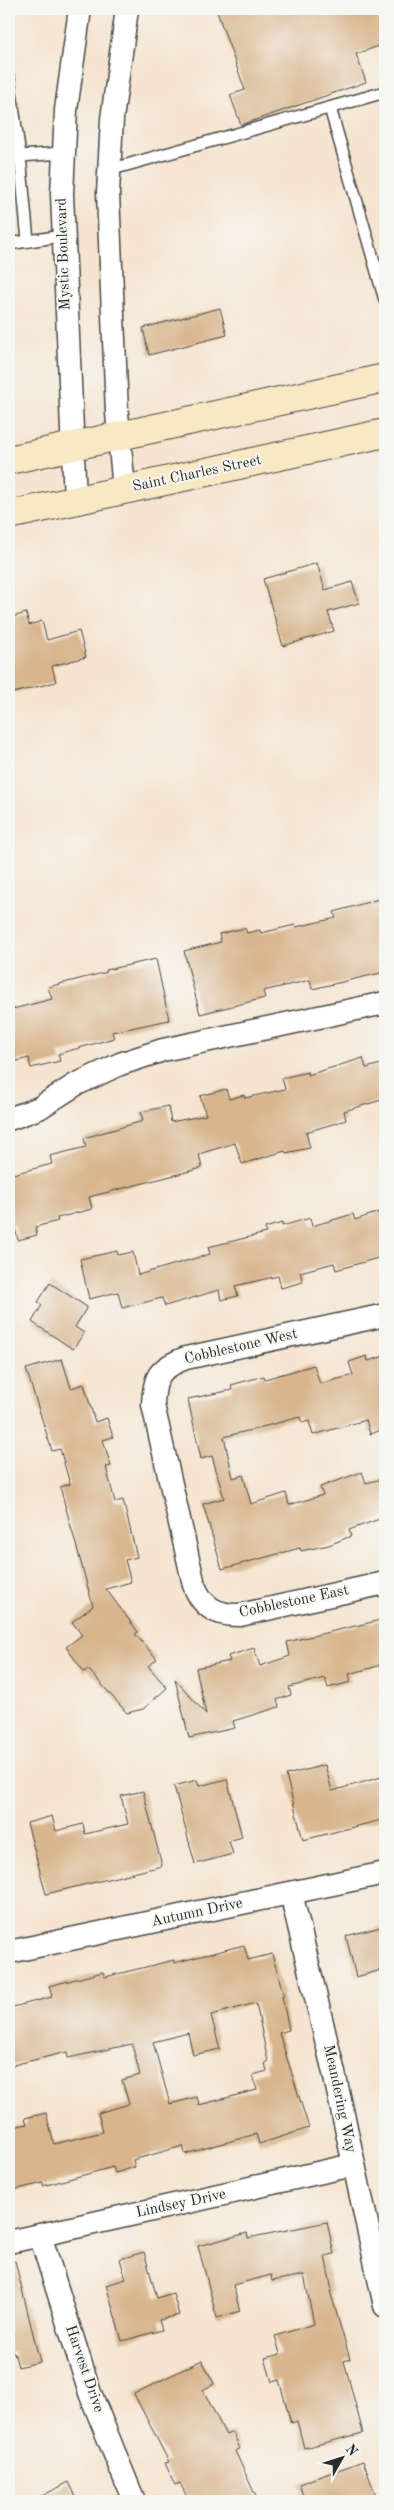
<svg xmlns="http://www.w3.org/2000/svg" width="394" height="2510" font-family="'Old Standard TT',serif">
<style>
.building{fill:#d8b58d;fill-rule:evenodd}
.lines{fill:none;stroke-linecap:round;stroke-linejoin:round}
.lane-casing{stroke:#494744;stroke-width:14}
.street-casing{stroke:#494744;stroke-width:25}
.secondary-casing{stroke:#494744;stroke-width:30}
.lane{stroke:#fff;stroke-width:11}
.street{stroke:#fff;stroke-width:22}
.secondary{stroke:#f8e8c3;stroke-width:28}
.labels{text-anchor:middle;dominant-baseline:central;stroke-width:4;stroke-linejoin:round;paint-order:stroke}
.street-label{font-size:15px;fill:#2b2b2b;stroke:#f6f6f2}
</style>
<rect width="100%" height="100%" fill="#f6f6f2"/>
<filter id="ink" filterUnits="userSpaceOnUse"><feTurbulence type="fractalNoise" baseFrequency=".02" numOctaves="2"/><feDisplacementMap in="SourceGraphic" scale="10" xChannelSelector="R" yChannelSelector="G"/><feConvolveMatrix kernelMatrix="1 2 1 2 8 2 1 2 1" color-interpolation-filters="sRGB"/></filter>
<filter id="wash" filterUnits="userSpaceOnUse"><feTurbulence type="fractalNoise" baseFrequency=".0096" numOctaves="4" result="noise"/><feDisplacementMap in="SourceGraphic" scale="20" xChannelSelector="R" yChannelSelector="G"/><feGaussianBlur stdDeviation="1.12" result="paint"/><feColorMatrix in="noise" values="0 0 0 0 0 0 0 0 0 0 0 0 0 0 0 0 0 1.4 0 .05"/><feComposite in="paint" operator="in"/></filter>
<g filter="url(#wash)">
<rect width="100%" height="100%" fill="#f5e4cf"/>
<g id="blocks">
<g class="building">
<polygon points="216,9 385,9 385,44 356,54 366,82 241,125 230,95 245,90"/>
<polygon points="220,308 227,335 149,355 143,328"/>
<polygon points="317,563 325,590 352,582 359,603 328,612 334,631 283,646 263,579"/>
<polygon points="26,613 29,625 42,621 47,640 79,631 86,657 52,666 56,682 9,694 9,618"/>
<polygon points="379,899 385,921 385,972 312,989 310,980 263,991 265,998 200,1014 184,951 221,942 219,934 245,928 247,933 260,930 261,933 295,925 296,927 336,918 334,912"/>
<polygon points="156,959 169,1020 112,1032 114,1038 58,1054 60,1061 31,1068 29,1058 9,1063 9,1010 52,999 48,987 107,972 106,970"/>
<polygon points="363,1058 366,1068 385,1063 385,1099 344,1111 346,1120 306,1132 310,1148 286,1153 285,1151 242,1164 235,1143 199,1154 202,1168 89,1197 92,1209 57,1218 58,1221 35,1227 37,1235 18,1240 14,1224 9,1225 9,1175 52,1164 50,1156 86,1147 84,1138 143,1121 141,1112 168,1106 171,1122 206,1115 200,1096 226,1089 229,1099 244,1095 245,1098 285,1089 282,1078 308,1072 308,1075"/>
<polygon points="385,1210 385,1256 336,1270 334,1263 300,1272 303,1282 281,1288 278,1276 235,1286 238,1296 221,1300 219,1290 165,1306 162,1298 122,1308 118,1292 89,1299 80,1259 117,1251 118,1255 133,1252 138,1275 210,1254 208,1247 266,1233 265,1228 282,1223 282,1226 310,1218 312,1226 353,1214 355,1220"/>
<polygon points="50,1283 87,1307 75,1327 84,1333 73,1349 32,1322 42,1305 38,1302"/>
<polygon points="367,1356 368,1361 385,1356 385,1429 370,1434 366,1420 313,1435 309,1421 302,1423 300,1417 224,1437 233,1478 243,1475 251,1504 286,1493 289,1505 323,1495 320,1487 362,1472 366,1483 385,1478 385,1517 349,1530 351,1536 329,1545 301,1551 300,1548 222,1569 203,1504 224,1498 212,1456 201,1459 188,1399 232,1390 231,1385 264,1376 265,1379 314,1365 320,1384 353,1375 349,1362"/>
<polygon points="62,1359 71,1388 84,1384 95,1422 107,1418 113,1437 103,1440 111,1466 106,1467 115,1502 123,1500 137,1557 125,1560 131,1582 106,1589 138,1632 135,1634 157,1659 148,1666 167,1688 143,1709 127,1713 88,1669 84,1672 66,1647 82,1635 72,1622 93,1606 60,1487 70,1484 60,1449 52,1451 26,1369"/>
<polygon points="385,1619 385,1664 349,1674 351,1682 328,1688 325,1678 289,1687 291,1695 277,1700 279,1707 233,1721 235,1728 189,1738 175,1679 206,1714 196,1668 230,1661 228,1656 254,1648 260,1666 290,1656 287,1642"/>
<polygon points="325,1765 332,1791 385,1776 385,1819 303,1840 286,1775"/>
<polygon points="227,1779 242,1837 229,1841 233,1854 195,1864 174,1786 197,1780 199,1786"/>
<polygon points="143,1791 162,1866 46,1894 27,1823 52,1816 56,1831 83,1824 85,1834 128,1824 121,1796"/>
<polygon points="385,1926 385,1969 356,1977 346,1936"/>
<path d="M244,1945L248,1960L272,1954L284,1996H282L289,2030L279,2033L309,2128L259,2144L256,2134L185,2154L183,2146L133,2160L135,2167L115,2173L113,2167L43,2186V2183L9,2191V2128L27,2124L25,2118L46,2113L54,2144L103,2132L98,2113L129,2104L122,2080L140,2075L132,2044L68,2058L67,2052L9,2066V2008L52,1997L49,1986L103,1972L105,1977L174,1960V1963ZM256,2003L268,2062L265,2063L267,2071L253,2075L257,2090L199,2105L197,2097L170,2104L153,2042L188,2033L193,2055L220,2049L211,2015Z"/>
<polygon points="327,2222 334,2254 325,2256 332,2291 330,2291 350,2359 344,2361 363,2433 304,2448 297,2421 291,2423 279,2380 272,2382 265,2358 280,2354 275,2336 314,2324 304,2275 272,2281 271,2275 233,2285 240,2311 217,2318 198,2246 247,2233 248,2238"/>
<polygon points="144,2252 157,2298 173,2293 179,2315 159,2320 162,2330 122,2341 106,2285 126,2279 120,2259"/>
<polygon points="15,2261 40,2362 18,2367 14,2352 9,2353 9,2262"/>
<polygon points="202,2360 214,2384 203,2390 226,2435 233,2432 240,2449 235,2451 258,2501 189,2501 180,2483 175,2485 165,2463 169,2462 134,2394"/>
<polygon points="363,2461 378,2501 305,2501 299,2484"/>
<polygon points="69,2482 78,2501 32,2501"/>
</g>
</g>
</g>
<g filter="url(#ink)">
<use href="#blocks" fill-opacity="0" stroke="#494744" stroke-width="1"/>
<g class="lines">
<defs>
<g id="lane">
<polyline points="9,78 20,156 63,153"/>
<polyline points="330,108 385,300"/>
<polyline points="20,156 28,241 63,236"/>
<polyline points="109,170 385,92"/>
<polyline points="9,244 28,241"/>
</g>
<g id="street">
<polyline points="124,490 117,413 108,193 112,119 127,9"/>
<polyline points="75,500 62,194 66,110 80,9"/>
<polyline points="9,1119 39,1108 75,1085 120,1064 163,1050 385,1003"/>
<path d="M385,1315L186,1358C159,1368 154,1376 153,1405L194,1585C202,1607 217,1616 240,1615L385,1583"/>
<polyline points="291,1893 334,2073 385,2306"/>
<polyline points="9,1952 385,1873"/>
<polyline points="40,2235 90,2393 134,2501"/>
<polyline points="9,2242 353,2165"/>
</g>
<g id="secondary">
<polyline points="9,460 385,378"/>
<polyline points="9,515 385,433"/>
</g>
</defs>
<use href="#lane" class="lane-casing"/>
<use href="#street" class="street-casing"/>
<use href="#secondary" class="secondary-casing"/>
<use href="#lane" class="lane"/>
<use href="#street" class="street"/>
<use href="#secondary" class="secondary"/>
</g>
</g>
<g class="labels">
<g class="street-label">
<text transform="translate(64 254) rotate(-92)">Mystic Boulevard</text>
<text transform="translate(197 474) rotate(-12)">Saint Charles Street</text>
<text transform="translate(241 1347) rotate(-13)">Cobblestone West</text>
<text transform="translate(294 1602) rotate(-12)">Cobblestone East</text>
<text transform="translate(197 1913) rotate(-12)">Autumn Drive</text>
<text transform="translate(339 2099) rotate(78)">Meandering Way</text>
<text transform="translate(181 2204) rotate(-12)">Lindsey Drive</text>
<text transform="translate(84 2369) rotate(71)">Harvest Drive</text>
</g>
</g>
<rect width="394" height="2510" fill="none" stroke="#f6f6f2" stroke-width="30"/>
<g transform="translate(342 2458) rotate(51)" stroke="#f6f6f2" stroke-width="4" paint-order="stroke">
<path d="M0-4L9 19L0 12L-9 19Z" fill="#2b2b2b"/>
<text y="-8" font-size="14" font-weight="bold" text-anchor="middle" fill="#2b2b2b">N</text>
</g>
</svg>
